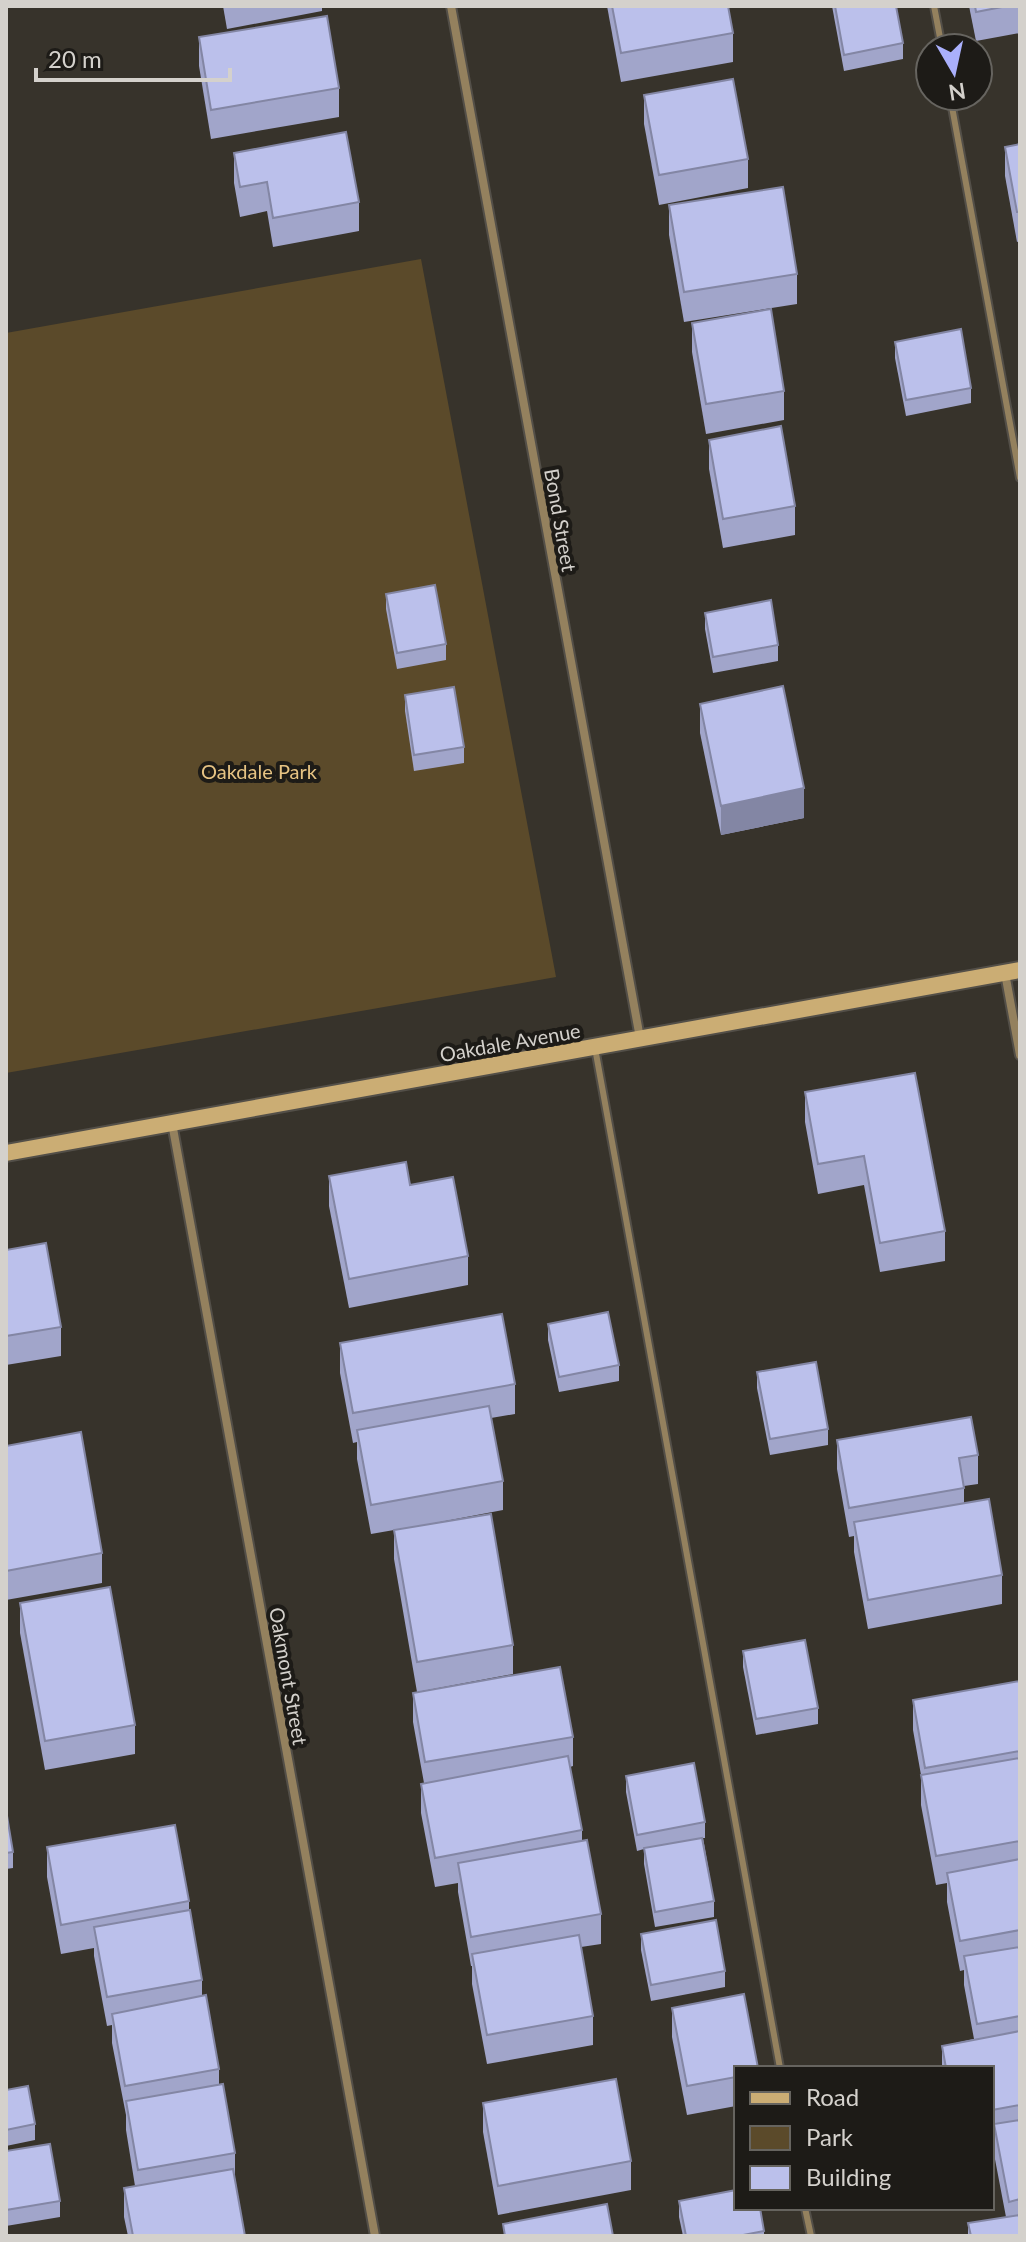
<svg xmlns="http://www.w3.org/2000/svg" width="1026" height="2242" font-family="Lato,sans-serif">
<style>
.green{fill:#5b4a2a}
.lines{fill:none;stroke-linecap:round;stroke-linejoin:round}
.lane-casing{stroke:#534f48;stroke-width:10}
.street-casing{stroke:#534f48;stroke-width:12}
.secondary-casing{stroke:#534f48;stroke-width:20}
.lane{stroke:#94815e;stroke-width:6}
.street{stroke:#94815e;stroke-width:8}
.secondary{stroke:#cbad74;stroke-width:16}
.wall{fill:#a1a5ca}
.shaded-wall{fill:#8386a4}
.building{fill:#bbc0eb;stroke:#8386a4;stroke-width:2}
.labels{text-anchor:middle;dominant-baseline:central;stroke-width:8;stroke-linejoin:round;paint-order:stroke}
.street-label{font-size:20px;fill:#d4d1cc;stroke:#1d1b17}
.park-label{font-size:20px;fill:#e6c383;stroke:#1d1b17}
</style>
<rect width="100%" height="100%" fill="#37332b"/>
<polygon class="green" points="421,259 556,977 6,1073 6,333"/>
<g class="lines">
<defs>
<g id="lane">
<polyline points="934,6 942,48"/>
<polyline points="950,96 1020,478"/>
<polyline points="595,1048 780,2068"/>
<polyline points="805,2208 811,2236"/>
</g>
<g id="street">
<polyline points="451,6 640,1038"/>
<polyline points="1005,973 1020,1055"/>
<polyline points="172,1123 375,2236"/>
</g>
<polyline id="secondary" points="6,1153 1020,970"/>
</defs>
<use href="#lane" class="lane-casing"/>
<use href="#street" class="street-casing"/>
<use href="#secondary" class="secondary-casing"/>
<use href="#lane" class="lane"/>
<use href="#street" class="street"/>
<use href="#secondary" class="secondary"/>
</g>
<g class="wall">
<polygon points="223,6 322,6 322,11 227,29"/>
<polygon points="607,6 728,6 733,33 733,62 621,82"/>
<polygon points="832,6 896,6 903,43 903,59 844,71"/>
<polygon points="969,6 1020,6 1020,33 976,41"/>
<polygon points="199,37 339,88 339,117 211,139 199,66"/>
<polygon points="644,95 748,159 748,188 659,205 644,124"/>
<polygon points="1020,144 1020,241 1017,242 1005,176 1005,147"/>
<polygon points="234,153 359,202 359,231 273,247 267,211 240,217 234,183"/>
<polygon points="669,205 797,274 797,304 684,322 669,235"/>
<polygon points="692,323 784,391 784,420 706,434 692,352"/>
<polygon points="895,342 971,388 971,403 906,416 895,358"/>
<polygon points="709,440 795,506 795,535 723,548 709,469"/>
<polygon points="386,594 446,644 446,660 397,669 386,609"/>
<polygon points="705,613 778,645 778,661 713,673 705,629"/>
<polygon points="405,695 464,747 464,763 414,771 405,711"/>
<polygon points="700,704 804,818 721,835 700,733"/>
<polygon points="805,1092 945,1231 945,1261 880,1272 864,1185 818,1194 805,1122"/>
<polygon points="329,1176 410,1185 468,1256 468,1285 349,1308 329,1206"/>
<polygon points="6,1250 61,1327 61,1356 6,1365"/>
<polygon points="548,1324 619,1365 619,1381 559,1392 548,1340"/>
<polygon points="340,1343 515,1384 515,1414 491,1418 503,1481 503,1510 419,1526 513,1645 513,1674 417,1692 394,1559 394,1530 371,1534 357,1459 357,1442 353,1443 340,1373"/>
<polygon points="757,1372 828,1429 828,1445 770,1455 757,1388"/>
<polygon points="837,1440 978,1455 978,1484 964,1486 964,1503 1002,1575 1002,1604 868,1629 854,1552 854,1536 849,1537 837,1469"/>
<polygon points="6,1446 102,1553 102,1583 6,1600"/>
<polygon points="20,1603 135,1725 135,1754 45,1770 20,1633"/>
<polygon points="743,1651 818,1708 818,1724 756,1735 743,1667"/>
<polygon points="1020,1681 1020,2236 968,2236 968,2223 1006,2217 994,2154 994,2139 992,2140 992,2068 942,2068 942,2046 974,2039 964,1985 964,1970 960,1971 947,1902 947,1883 936,1885 921,1805 921,1775 913,1730 913,1700"/>
<polygon points="413,1693 573,1737 573,1766 570,1767 582,1830 582,1841 601,1914 601,1944 581,1947 593,2016 593,2045 487,2064 472,1984 472,1966 471,1966 458,1892 458,1883 435,1887 421,1813 421,1784 424,1783 413,1722"/>
<polygon points="626,1776 705,1822 705,1838 703,1838 714,1901 714,1917 655,1927 644,1864 644,1849 637,1851 626,1792"/>
<polygon points="6,1810 13,1852 13,1868 6,1869"/>
<polygon points="47,1847 189,1901 189,1910 202,1980 202,1996 219,2069 219,2085 235,2153 235,2178 245,2236 128,2236 124,2217 124,2188 135,2186 126,2130 126,2115 112,2043 112,2025 107,2026 94,1956 94,1948 61,1954 47,1877"/>
<polygon points="641,1934 725,1971 725,1987 651,2001 641,1950"/>
<polygon points="672,2008 736,2068 736,2106 687,2115 672,2037"/>
<polygon points="6,2090 35,2124 35,2140 6,2146"/>
<polygon points="483,2103 631,2161 631,2190 498,2215 483,2132"/>
<polygon points="6,2151 60,2201 60,2217 6,2226"/>
<polygon points="679,2201 764,2231 764,2236 683,2236 679,2217"/>
</g>
<polygon class="shaded-wall" points="804,788 804,818 721,835 721,806"/>
<g class="building">
<polygon points="612,6 728,6 733,33 621,53"/>
<polygon points="835,6 896,6 903,43 844,55"/>
<polygon points="975,6 1007,6 976,12"/>
<polygon points="327,16 339,88 211,110 199,37"/>
<polygon points="733,79 748,159 659,175 644,95"/>
<polygon points="346,132 359,202 273,218 267,182 240,187 234,153"/>
<polygon points="1020,144 1020,212 1017,212 1005,147"/>
<polygon points="783,187 797,274 684,292 669,205"/>
<polygon points="771,309 784,391 706,404 692,323"/>
<polygon points="961,329 971,388 906,400 895,342"/>
<polygon points="781,426 795,506 723,519 709,440"/>
<polygon points="435,585 446,644 397,653 386,594"/>
<polygon points="771,600 778,645 713,657 705,613"/>
<polygon points="783,686 804,788 721,806 700,704"/>
<polygon points="454,687 464,747 414,755 405,695"/>
<polygon points="915,1073 945,1231 880,1243 864,1156 818,1164 805,1092"/>
<polygon points="406,1162 410,1185 453,1177 468,1256 349,1279 329,1176"/>
<polygon points="46,1243 61,1327 6,1336 6,1250"/>
<polygon points="608,1312 619,1365 559,1377 548,1324"/>
<polygon points="502,1314 515,1384 353,1413 340,1343"/>
<polygon points="816,1362 828,1429 770,1439 757,1372"/>
<polygon points="489,1406 503,1481 371,1505 357,1430"/>
<polygon points="971,1417 978,1455 959,1458 964,1488 849,1508 837,1440"/>
<polygon points="81,1432 102,1553 6,1571 6,1446"/>
<polygon points="989,1499 1002,1575 868,1600 854,1522"/>
<polygon points="491,1514 513,1645 417,1662 394,1530"/>
<polygon points="110,1587 135,1725 45,1741 20,1603"/>
<polygon points="805,1640 818,1708 756,1719 743,1651"/>
<polygon points="560,1667 573,1737 425,1762 413,1693"/>
<polygon points="1020,1681 1020,1751 925,1768 913,1700"/>
<polygon points="568,1756 582,1830 435,1858 421,1784"/>
<polygon points="1020,1758 1020,1841 936,1856 921,1775"/>
<polygon points="694,1763 705,1822 637,1835 626,1776"/>
<polygon points="6,1810 13,1852 6,1853"/>
<polygon points="175,1825 189,1901 61,1925 47,1847"/>
<polygon points="702,1838 714,1901 655,1912 644,1848"/>
<polygon points="587,1840 601,1914 471,1937 458,1863"/>
<polygon points="1020,1859 1020,1930 960,1941 947,1873"/>
<polygon points="190,1910 202,1980 107,1997 94,1927"/>
<polygon points="716,1920 725,1971 651,1985 641,1934"/>
<polygon points="579,1935 593,2016 487,2035 472,1954"/>
<polygon points="1020,1947 1020,2016 977,2024 964,1956"/>
<polygon points="744,1994 758,2068 736,2068 736,2077 687,2086 672,2008"/>
<polygon points="206,1995 219,2069 125,2086 112,2014"/>
<polygon points="1020,2031 1020,2105 992,2110 992,2068 946,2068 942,2046"/>
<polygon points="616,2079 631,2161 498,2186 483,2103"/>
<polygon points="223,2084 235,2153 138,2170 126,2101"/>
<polygon points="28,2086 35,2124 6,2130 6,2090"/>
<polygon points="1020,2120 1020,2199 1009,2202 994,2124"/>
<polygon points="50,2144 60,2201 6,2210 6,2151"/>
<polygon points="233,2169 245,2236 133,2236 124,2188"/>
<polygon points="736,2190 736,2208 760,2208 764,2231 738,2236 686,2236 679,2201"/>
<polygon points="607,2204 613,2236 505,2236 503,2224"/>
<polygon points="1020,2215 1020,2236 971,2236 968,2223"/>
</g>
<g class="labels">
<g class="street-label">
<text transform="translate(561 520) rotate(80)">Bond Street</text>
<text transform="translate(510 1042) rotate(-10)">Oakdale Avenue</text>
<text transform="translate(289 1676) rotate(80)">Oakmont Street</text>
</g>
<g class="park-label">
<text x="259" y="771">Oakdale Park</text>
</g>
</g>
<rect width="1026" height="2242" fill="none" stroke="#d4d1cc" stroke-width="16"/>
<rect x="734" y="2066" width="260" height="144" fill="#1d1b17" stroke="#66645f" stroke-width="2"/>
<rect x="750" y="2092" width="40" height="12" fill="#cbad74" stroke="#66645f" stroke-width="2"/>
<text x="806" y="2106" font-size="24" fill="#d4d1cc">Road</text>
<rect x="750" y="2126" width="40" height="24" fill="#5b4a2a" stroke="#66645f" stroke-width="2"/>
<text x="806" y="2146" font-size="24" fill="#d4d1cc">Park</text>
<rect x="750" y="2166" width="40" height="24" fill="#bbc0eb" stroke="#66645f" stroke-width="2"/>
<text x="806" y="2186" font-size="24" fill="#d4d1cc">Building</text>
<g transform="translate(954 72) rotate(171)"><circle r="38" fill="#1d1b17" stroke="#66645f" stroke-width="2"/>
<path d="M0-6L14 30L0 20L-14 30Z" fill="#aab0fc"/>
<text y="-12" font-size="22" font-weight="bold" text-anchor="middle" fill="#d4d1cc">N</text>
</g>
<path d="M36 68v12h194v-12" fill="none" stroke="#d4d1cc" stroke-width="4"/>
<text x="48" y="68" font-size="24" fill="#d4d1cc" stroke="#1d1b17" stroke-width="6" paint-order="stroke">20 m</text>
</svg>
